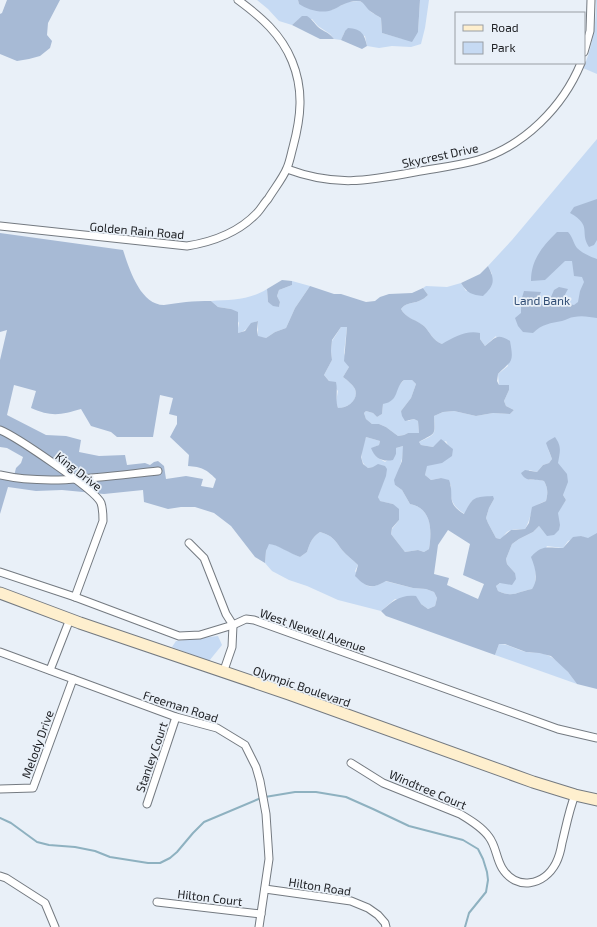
<svg xmlns="http://www.w3.org/2000/svg" width="597" height="927" font-family="'Exo 2',sans-serif">
<style>
.green{fill:#c6daf3}
.forest{fill:#a7bad5;fill-rule:evenodd}
.lines{fill:none;stroke-linecap:round;stroke-linejoin:round}
.stream{stroke:#8eb1c0;stroke-width:2}
.street-casing{stroke:#747a81;stroke-width:9}
.secondary-casing{stroke:#747a81;stroke-width:13}
.street{stroke:#fff;stroke-width:7}
.secondary{stroke:#feefce;stroke-width:11}
.labels{text-anchor:middle;dominant-baseline:central;stroke-width:3.5;stroke-linejoin:round;paint-order:stroke}
.street-label{font-size:12px;fill:#212327;stroke:#e9f0f8}
.park-label{font-size:12px;fill:#314e75;stroke:#e9f0f8}
</style>
<rect width="100%" height="100%" fill="#e9f0f8"/>
<g class="green">
<polygon points="257,0 298,0 299,4 332,10 348,2 359,1 364,3 371,12 381,18 382,33 403,39 418,32 420,0 429,0 425,28 421,44 411,47 392,46 379,48 367,46 365,36 345,31 341,40 334,39 330,34 318,26 312,19 299,19 292,25 279,21 268,9"/>
<path d="M596,0H597V74L583,68C592,51 597,19 596,0Z"/>
<path d="M597,139V543L581,536L568,541L563,548L547,546L536,569L535,585L532,589C516,592 514,598 498,591L496,586L515,573L507,564L506,559L512,544L519,539L533,532L539,526L544,532L566,500L563,495L566,474L560,467L548,449L552,459L549,463L543,465L537,472L529,470V480L536,479L544,481C548,488 548,493 546,501C528,507 533,515 525,529C520,529 512,528 507,532C504,535 504,537 500,539L496,538L488,523L486,518L489,508L494,499C476,497 472,496 465,514C452,506 450,500 451,485L441,478L431,480L425,475L426,466L449,447L446,441L437,444L433,447L421,445L419,442C437,434 435,435 434,416L443,412L454,411L476,416L493,413L510,414L514,410L506,406L504,401L509,390L503,385H499L498,374L508,366L496,336L485,346L480,339L442,344C433,341 430,332 424,326C416,320 405,318 401,309C408,300 417,306 428,295L423,288L426,286L447,287L461,283L466,291L492,274L488,266L512,240Z"/>
<path d="M292,281L310,286L295,308L286,328L275,332L266,338L258,337V321C247,324 250,330 238,333V328L239,323L231,309L218,307L211,301C231,300 250,300 267,289L268,302L279,307L280,302L277,296L279,290L292,285Z"/>
<path d="M341,327H347L344,353L349,367L343,377C347,380 353,385 355,389C359,400 348,408 338,408L336,402L338,391L324,375L332,360L331,351L332,341Z"/>
<polygon points="404,380 412,380 416,384 411,398 401,411 408,421 414,419 418,421 419,433 408,433 404,435 398,436 386,427 379,424 372,424 366,419 364,413 366,411 373,413 377,417 382,414 383,404"/>
<path d="M366,437L380,441L379,445L372,448C374,456 378,458 385,462L396,454V448L403,446C404,460 397,471 395,485L402,490L410,504C432,508 432,531 429,549L424,552L418,550L405,552L391,534L392,529L399,520L393,504L379,501L378,496L383,482L373,467L368,468C357,460 362,448 366,437Z"/>
<path d="M320,532C333,536 334,539 342,550C346,555 353,560 358,565L355,571C364,587 370,591 385,581L413,588L426,589L434,592L437,598L435,606L428,609L421,604L395,599L381,611L338,600L307,586L289,580L272,571L265,563L266,551L268,543C276,544 291,553 300,557L307,552C310,543 312,537 320,532Z"/>
<polygon points="218,636 222,645 209,661 172,647 176,641"/>
<path d="M499,644C509,644 517,650 526,652C531,653 535,652 539,653C556,655 568,671 577,684L495,655Z"/>
</g>
<g class="forest">
<polygon points="7,0 60,0 48,23 47,35 52,41 50,48 40,56 29,59 17,61 0,54 0,14 2,13"/>
<path d="M298,0H420L418,32L412,42L382,33L381,18C378,16 374,14 370,11C366,8 364,2 359,1C348,0 341,6 332,10C322,14 308,10 299,4Z"/>
<path d="M302,16H307C312,19 314,23 318,27C324,32 329,32 334,39H320L292,25Z"/>
<path d="M348,28C362,29 364,34 367,46L362,49L341,40L345,31Z"/>
<path d="M597,199V240L594,245L589,247C579,232 593,226 570,213L574,207Z"/>
<path d="M557,232H568C573,237 573,243 577,248C582,253 591,257 597,259V318C590,317 582,315 574,317C570,317 566,320 562,321C551,323 542,324 533,333L523,332L518,326L515,318L521,313V301L524,291L541,292L537,301L538,304H548L554,290L559,287L568,289L562,300L563,303L574,305L578,302L580,291L584,282L582,277L574,276L572,261H565L545,280L531,281C531,259 543,246 557,232Z"/>
<path d="M0,233L123,250C129,268 140,305 164,305C171,304 178,303 186,302C194,301 202,301 211,301L218,307L231,309L238,312V333L245,331L251,323L258,321L257,330L258,336L266,338L275,332L286,328L295,308L310,286L334,294H341L366,302L375,301L380,297L389,294L412,293L423,288L428,295C417,306 408,300 401,309C405,318 417,320 424,326C430,332 433,341 442,344C454,337 466,330 480,333V339L485,346C496,337 497,333 510,341C514,363 512,360 498,374L497,381L499,385H509V390L504,401L506,406L514,410L510,414L493,413L476,416L454,411L443,412L434,416C435,437 436,432 419,442L421,445L433,447L441,439C446,442 448,446 453,449L452,456L442,463L427,466L425,475L431,480L441,478L449,480C455,496 445,502 464,514C473,497 473,497 493,496L494,499L489,508L486,518L488,523L496,538L500,539L511,530L525,529L529,523L532,507L546,501C548,493 548,488 544,481C534,478 526,483 521,473L525,470L537,472L543,465L549,463L552,459L546,443L548,441L555,437C562,447 560,451 558,463L567,474L568,482L563,495L566,500L558,513L560,525L559,530L554,535L547,536L539,526L533,532L519,539L512,544L506,559L507,564L515,573L516,579L512,585L500,583L496,586L498,591C514,598 516,592 532,589C539,579 535,567 531,557C542,544 548,548 563,548L573,537L581,536L588,538L597,533V689L577,684L568,672L551,656L539,653L526,652L505,644H499L495,655L386,616L381,611C393,601 401,594 416,596L421,604L428,609L435,606L437,598L434,592L426,589L413,588L386,581C371,590 366,587 355,576L358,565C353,560 346,555 342,550C334,539 333,536 320,532C312,537 310,543 307,552L300,557C291,554 276,544 269,544L266,551L265,563L255,557L231,526L214,513L195,507H181L168,509L144,502L143,490L104,494L62,490L36,491L8,487L0,514V479L13,480L16,468L21,463L23,457L7,448L0,447V360L7,330L0,332ZM341,327H347L344,361L349,367L343,377C347,380 353,385 355,389C359,400 348,408 338,408C335,400 338,391 336,382L329,381L324,375L332,360L331,351L332,340ZM404,380H412L416,384L411,398L401,411L402,416L405,421L414,419L418,421L419,433H408L404,435L398,436L386,427L379,424H372L366,419L364,413L366,411L373,413L377,417L382,414L383,404C400,401 394,388 404,380ZM14,385L36,391L31,408C51,417 61,415 81,409L91,426L111,432L117,437H153L160,395L173,398L169,414L177,416V424L170,437L189,455L188,466C202,467 206,469 216,479L213,488L201,486L203,479L186,476L166,479L164,466L158,461L154,462L150,465L145,463L127,465L125,455L99,456L79,452L81,440L66,436L46,435L7,415ZM366,437L380,441L379,445L371,448C375,459 383,462 393,460L396,454V448L403,446L402,461L394,480L395,485L402,490L410,504C432,508 432,531 429,549L424,552L418,550L405,552L391,534L392,528L399,520V509L393,504L380,501L378,497L386,476L387,469L385,466L378,464L373,467L368,468L363,464L361,457ZM448,530L470,544L463,575L484,584L478,599L447,585L449,578L434,574L438,545Z"/>
<path d="M488,266C495,280 495,285 483,296C472,295 467,293 461,283L480,274Z"/>
<polygon points="282,280 292,281 292,285 279,290 277,296 280,302 279,307 273,306 268,302 267,289"/>
</g>
<g class="lines">
<g class="stream">
<polyline points="265,797 295,792 316,792 346,797 373,809 409,826 463,840 478,849 483,859 487,872 488,880 486,892 469,913 465,927"/>
<polyline points="0,818 11,823 37,842 49,845 75,847 95,851 110,857 148,863 160,863 170,858 177,852 193,833 204,822 261,798"/>
</g>
<defs>
<g id="street">
<polyline points="584,52 590,31 591,0"/>
<path d="M287,169C335,187 367,181 415,172C436,168 457,166 478,160C524,146 563,107 581,63"/>
<path d="M0,226L187,246C212,242 239,232 257,213C261,209 264,203 268,199C274,189 283,178 287,168C290,161 291,154 293,147C301,117 304,90 292,61C281,34 261,17 238,0"/>
<path d="M0,430C15,436 96,490 101,503C103,509 103,515 103,521L75,597"/>
<path d="M0,475C48,486 109,476 158,471"/>
<polyline points="189,543 204,558 226,614 233,625 232,647 223,673"/>
<polyline points="0,572 75,597 179,636 200,635 233,625 246,619 254,620 558,729 597,738"/>
<polyline points="0,652 176,717 217,728 245,745 256,767 260,781 266,814 269,859 259,927"/>
<polyline points="50,670 70,619"/>
<path d="M351,763L383,783L460,814C470,820 482,827 489,837C496,846 496,858 502,868C516,891 544,886 556,863C559,857 561,849 562,843C566,827 569,810 575,795"/>
<polyline points="0,789 33,788 73,679"/>
<polyline points="147,804 176,717"/>
<polyline points="0,876 6,878 45,903 55,927"/>
<polyline points="265,889 351,901 368,908 378,915 385,923 386,927"/>
<polyline points="157,902 261,914"/>
</g>
<polyline id="secondary" points="0,593 80,623 289,694 533,782 575,795 597,800"/>
</defs>
<use href="#street" class="street-casing"/>
<use href="#secondary" class="secondary-casing"/>
<use href="#street" class="street"/>
<use href="#secondary" class="secondary"/>
</g>
<g class="labels">
<g class="street-label">
<text transform="translate(440 155) rotate(-12)">Skycrest Drive</text>
<text transform="translate(137 230) rotate(5)">Golden Rain Road</text>
<text transform="translate(79 471) rotate(38)">King Drive</text>
<text transform="translate(313 630) rotate(19)">West Newell Avenue</text>
<text transform="translate(302 686) rotate(19)">Olympic Boulevard</text>
<text transform="translate(181 706) rotate(18)">Freeman Road</text>
<text transform="translate(37 744) rotate(-70)">Melody Drive</text>
<text transform="translate(151 757) rotate(-71)">Stanley Court</text>
<text transform="translate(428 789) rotate(23)">Windtree Court</text>
<text transform="translate(320 886) rotate(9)">Hilton Road</text>
<text transform="translate(210 897) rotate(7)">Hilton Court</text>
</g>
<g class="park-label">
<text x="542" y="300">Land Bank</text>
</g>
</g>
<rect x="455" y="12" width="130" height="52" fill="#e9f0f8" stroke="#999ea4"/>
<rect x="463" y="25" width="20" height="6" fill="#feefce" stroke="#999ea4"/>
<text x="491" y="32" font-size="12" fill="#212327">Road</text>
<rect x="463" y="42" width="20" height="12" fill="#c6daf3" stroke="#999ea4"/>
<text x="491" y="52" font-size="12" fill="#212327">Park</text>
</svg>
